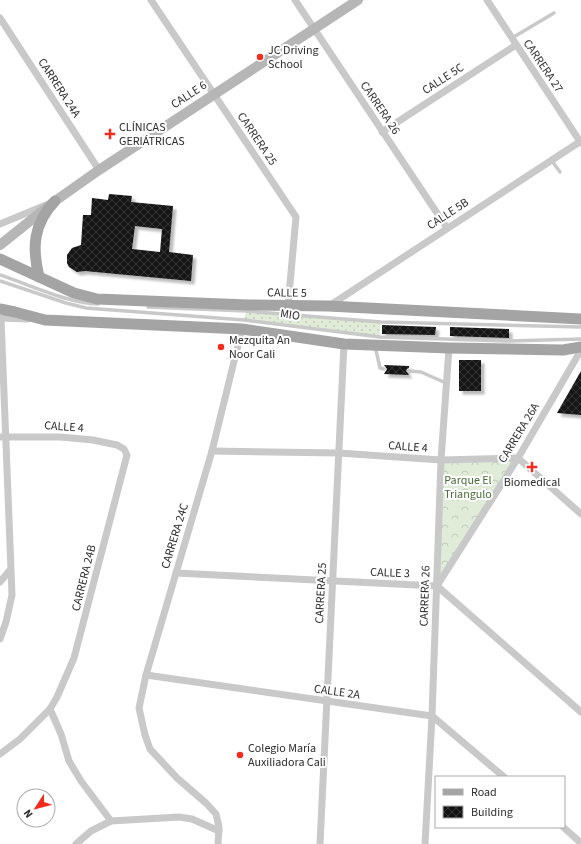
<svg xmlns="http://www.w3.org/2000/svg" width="581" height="844" font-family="'Source Sans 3',sans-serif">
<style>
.grass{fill:url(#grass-dots)}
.forest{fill:url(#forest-crowns)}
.building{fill:url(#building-cross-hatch);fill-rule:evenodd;filter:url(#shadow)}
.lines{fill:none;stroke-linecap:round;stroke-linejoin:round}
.service{stroke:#c9c9c9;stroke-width:3.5}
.minor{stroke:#c9c9c9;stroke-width:7}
.secondary{stroke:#b6b6b6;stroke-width:10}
.primary{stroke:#a4a4a4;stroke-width:11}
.poi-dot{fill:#f42c1d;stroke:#fff;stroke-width:1.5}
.labels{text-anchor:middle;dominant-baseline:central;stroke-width:4;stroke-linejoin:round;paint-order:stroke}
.poi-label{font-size:12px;fill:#2c2c2c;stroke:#fff;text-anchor:start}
.street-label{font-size:12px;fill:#2c2c2c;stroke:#fff}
.park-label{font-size:12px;fill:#486b36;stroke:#fff}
</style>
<defs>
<pattern id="grass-dots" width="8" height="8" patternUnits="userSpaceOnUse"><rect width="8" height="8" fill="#e0ecd8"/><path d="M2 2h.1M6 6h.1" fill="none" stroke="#c0cbba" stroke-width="1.8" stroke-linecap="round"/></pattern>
<pattern id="forest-crowns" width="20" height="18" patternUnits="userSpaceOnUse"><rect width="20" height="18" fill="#e0ecd8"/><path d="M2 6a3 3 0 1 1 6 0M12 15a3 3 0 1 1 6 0" fill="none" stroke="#c0cbba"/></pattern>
<pattern id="building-cross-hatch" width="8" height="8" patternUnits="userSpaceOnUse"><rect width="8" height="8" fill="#131313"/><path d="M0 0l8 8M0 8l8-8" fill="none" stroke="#363636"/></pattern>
<filter id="shadow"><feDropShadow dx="3.5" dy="3.5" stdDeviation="1" flood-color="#0004"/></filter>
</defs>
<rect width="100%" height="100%" fill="#fff"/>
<polygon class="grass" points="246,311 381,322 380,337 244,320"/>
<polygon class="forest" points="518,458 437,586 441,460"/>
<g class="building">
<path d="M109,194L132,196L131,202L173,206L169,252L193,255L191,281L85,271L77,272L69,267L67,263V255L72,248L81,245L83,215H91L92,198L108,200ZM135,226L162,229L160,252L132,249Z"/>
<polygon points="382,325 436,327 435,335 382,334"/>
<polygon points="450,327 509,329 509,338 450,336"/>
<rect x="459" y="360" width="22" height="31"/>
<polygon points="384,365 409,366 409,368 407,369 406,371 409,375 384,374 387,369"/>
<polygon points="581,371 581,415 557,413"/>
</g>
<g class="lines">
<g class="service">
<polyline points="512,38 554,13"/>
<polyline points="552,161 560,172"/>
<path d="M0,275C30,285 67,303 98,304"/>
<polyline points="0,281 66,303 86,308 244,320 380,337 509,341 581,339"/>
<polyline points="148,307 246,311 381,322 581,327"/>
<polyline points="375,346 380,368 384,369"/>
<polyline points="409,371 421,372 446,383"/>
</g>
<g class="minor">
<polyline points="151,0 296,217 288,306"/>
<polyline points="295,0 447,228"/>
<polyline points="487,0 581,143"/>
<polyline points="0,18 99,170"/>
<polyline points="382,132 516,45"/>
<polyline points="0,224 46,205"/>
<polyline points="329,306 581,141"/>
<polyline points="0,318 28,319"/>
<polyline points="0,437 60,437 93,440 117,445 124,449 127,455 74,658 57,697 50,709 20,739 0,754"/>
<polyline points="212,451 339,453 441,460 518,458 581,514"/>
<polyline points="176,573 437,586 581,712"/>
<polyline points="0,582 10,570"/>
<polyline points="437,586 518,458 581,350"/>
<polyline points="0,639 6,622 12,595 1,318"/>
<polyline points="146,675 432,716 504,777"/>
<polyline points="50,709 61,734 69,761 81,781 111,821"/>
<polyline points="563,827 581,843"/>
<polyline points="76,844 91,831 111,821 179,817 192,819 219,831"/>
<polyline points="218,844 219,827 216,814 207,804 177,778 150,749 145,735 139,708 146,675 212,451 242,329"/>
<polyline points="320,844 344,344"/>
<polyline points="425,844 432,716 441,460 449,348"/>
</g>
<polyline class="secondary" points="0,245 55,201 99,170 358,0"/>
<g class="primary">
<polyline points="0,259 74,293 97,299 248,305 328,306 581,319"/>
<path d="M39,277C32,248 33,224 55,201"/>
<polyline points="0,309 15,312 45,320 242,329 344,344 449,348 563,350 581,347"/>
</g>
</g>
<g class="poi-dot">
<circle cx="260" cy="57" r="4"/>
<path d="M108 128h4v4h4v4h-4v4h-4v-4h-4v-4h4z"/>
<circle cx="221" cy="347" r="4"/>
<path d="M530 461h4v4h4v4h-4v4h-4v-4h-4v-4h4z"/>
<circle cx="240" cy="755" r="4"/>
</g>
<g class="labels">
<g class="poi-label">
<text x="268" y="50">JC Driving<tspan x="268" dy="14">School</tspan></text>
<text x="119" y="127">CLÍNICAS<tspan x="119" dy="14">GERIÁTRICAS</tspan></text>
<text x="229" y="340">Mezquita An<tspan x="229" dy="14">Noor Cali</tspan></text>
<text x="532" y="482" text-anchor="middle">Biomedical</text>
<text x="248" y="748">Colegio María<tspan x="248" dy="14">Auxiliadora Cali</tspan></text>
</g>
<g class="street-label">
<text transform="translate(543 66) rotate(56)">CARRERA 27</text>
<text transform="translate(443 79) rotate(-33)">CALLE 5C</text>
<text transform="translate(59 88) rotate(57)">CARRERA 24A</text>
<text transform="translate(189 95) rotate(-33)">CALLE 6</text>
<text transform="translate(380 108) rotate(56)">CARRERA 26</text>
<text transform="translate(257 139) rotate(56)">CARRERA 25</text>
<text transform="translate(448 214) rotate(-33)">CALLE 5B</text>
<text transform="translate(287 293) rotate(1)">CALLE 5</text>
<text transform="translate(290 315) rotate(8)">MIO</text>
<text transform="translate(64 427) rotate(4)">CALLE 4</text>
<text transform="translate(519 433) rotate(-59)">CARRERA 26A</text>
<text transform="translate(408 447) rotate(4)">CALLE 4</text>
<text transform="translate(175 536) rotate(-73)">CARRERA 24C</text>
<text transform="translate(390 573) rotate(2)">CALLE 3</text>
<text transform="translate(84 578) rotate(-76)">CARRERA 24B</text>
<text transform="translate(321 593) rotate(-87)">CARRERA 25</text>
<text transform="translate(425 596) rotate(-88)">CARRERA 26</text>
<text transform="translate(337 692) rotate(8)">CALLE 2A</text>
</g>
<g class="park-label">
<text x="468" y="480">Parque El<tspan x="468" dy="14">Triangulo</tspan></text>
</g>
</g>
<rect x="435" y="776" width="130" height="52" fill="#ffffff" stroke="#ababab"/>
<rect x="443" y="789" width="20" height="6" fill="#a4a4a4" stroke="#ababab"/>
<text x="471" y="796" font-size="12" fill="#2c2c2c">Road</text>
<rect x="443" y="806" width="20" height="12" fill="url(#building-cross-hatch)" stroke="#ababab"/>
<text x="471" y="816" font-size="12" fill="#2c2c2c">Building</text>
<g transform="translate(36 808) rotate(234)"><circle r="19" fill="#ffffff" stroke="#ababab"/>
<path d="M0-3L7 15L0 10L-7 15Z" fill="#f42c1d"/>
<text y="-6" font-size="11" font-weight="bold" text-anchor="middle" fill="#2c2c2c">N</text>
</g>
</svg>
